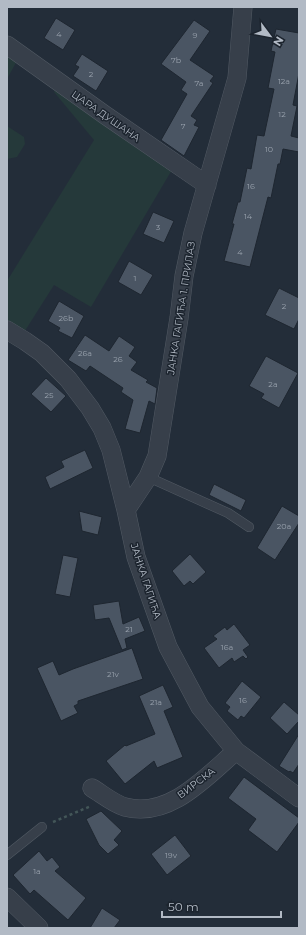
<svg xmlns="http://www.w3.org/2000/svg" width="306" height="935" viewBox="0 0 306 935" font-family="Montserrat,sans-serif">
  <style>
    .green { fill: #25393a }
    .building { fill: #4a5563; stroke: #1e2630 }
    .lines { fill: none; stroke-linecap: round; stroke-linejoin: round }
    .lane-casing { stroke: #525a64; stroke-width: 10 }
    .street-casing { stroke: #525a64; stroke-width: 19 }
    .path { stroke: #435658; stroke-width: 2.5; stroke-dasharray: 3 3; stroke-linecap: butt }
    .lane { stroke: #373f4a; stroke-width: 9 }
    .street { stroke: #373f4a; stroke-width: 18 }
    .labels { text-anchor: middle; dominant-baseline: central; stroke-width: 3; stroke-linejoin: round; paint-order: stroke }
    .number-label { font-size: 8px; fill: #98a1ac }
    .street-label { font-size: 10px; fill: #b2bac5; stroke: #1c242e }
  </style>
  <rect width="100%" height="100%" fill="#232d39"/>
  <path class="green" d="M7,39L23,50L7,79Z
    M63,79L176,163L91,307L54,285L23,334L7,326V281L94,140L54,92Z
    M7,126L24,137L25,144L17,157L7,159Z"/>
  <path class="building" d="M56,18L75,30L63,50L44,38Z
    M194,20L210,31L190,60L214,76L210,81L213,83L191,116L197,120L194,125L199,127L184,156L161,140L187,94L181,90L186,82L161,64Z
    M276,29L299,33V73L293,105L297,106L291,136L299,138V152L283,149L280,164H278L271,198L268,197L250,267L224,261L234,224H232L238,202H240L247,168L251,169L257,135L264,136L274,89L268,88L275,52L271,51Z
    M82,54L108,71L96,91L73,76L79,67L75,65Z
    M153,212L174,221L164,243L143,234Z
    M129,261L153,275L141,295L118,282Z
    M279,288L299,298V319L294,329L265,315Z
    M59,301L84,316L72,338L58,331L60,328L48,321Z
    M85,335L109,351L119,336L135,347L129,356L137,362L131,370L148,380L146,382L157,388L155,404L149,401L140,433L125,429L133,400L121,392L123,388L90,366L86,371L68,360Z
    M266,356L298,373L279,408L261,398L264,394L249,386Z
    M46,378L66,396L51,412L31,394Z
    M85,450L93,468L50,489L45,477L64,467L61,461Z
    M214,484L246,500L241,511L209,495Z
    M282,506L299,516V523L275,560L257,548Z
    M79,511L102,517L98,535L82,531Z
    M190,554L206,572L193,584L190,581L184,586L172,571Z
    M63,555L78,558L70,597L55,594Z
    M119,601L123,624L139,617L145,631L125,639L127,648L122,650L109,618L95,620L93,605Z
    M234,624L250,645L243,650L248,657L246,659L243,656L234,662L232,658L219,668L204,648L217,639L213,636L225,627L227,630Z
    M132,648L143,679L78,701V704L74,706L78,713L61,721L37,668L53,661L59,675L73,669Z
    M242,681L261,697L244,718L241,716L238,720L227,711L230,707L225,703Z
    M163,685L173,707L164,711L183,757L157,768L154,761L125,784L106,761L125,745L126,746L155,734L139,696Z
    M284,702L299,715V721L287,734L270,718Z
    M299,734V764L293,773L290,771L289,772L279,766Z
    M244,777L299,818V822L277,852L248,830L256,819L228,798Z
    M101,811L122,831L114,840L119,845L108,854L99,845L86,819Z
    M175,835L191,856L167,875L151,854Z
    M39,851L47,861L52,857L60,867L55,871L86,898L68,920L34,890L30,894L13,875Z
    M102,908L120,920L114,928H90Z"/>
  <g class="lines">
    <defs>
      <path id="lane" d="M148,477L228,513L249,527
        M7,855L42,827"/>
      <path id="street" d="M7,45L105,115L207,185
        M7,330L25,341L42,353L68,379L90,408L102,428L111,450L126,510L136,557L168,647L200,707L236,751L299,798
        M126,510L148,477L157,456L179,318L184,276L193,233L237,78L243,7
        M92,788C102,794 114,804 125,807C169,819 206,777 236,751
        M7,897L39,928"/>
    </defs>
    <use href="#lane" class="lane-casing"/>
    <use href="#street" class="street-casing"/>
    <path class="path" d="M53,822L91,806"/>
    <use href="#lane" class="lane"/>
    <use href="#street" class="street"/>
  </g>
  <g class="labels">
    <g class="number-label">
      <text x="59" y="34">4</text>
      <text x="195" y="35">9</text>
      <text x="176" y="60">7b</text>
      <text x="91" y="74">2</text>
      <text x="284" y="81">12a</text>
      <text x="199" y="83">7a</text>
      <text x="282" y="114">12</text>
      <text x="183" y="126">7</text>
      <text x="269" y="149">10</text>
      <text x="251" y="186">16</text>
      <text x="248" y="216">14</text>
      <text x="158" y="227">3</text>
      <text x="240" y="252">4</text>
      <text x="135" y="278">1</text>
      <text x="284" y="306">2</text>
      <text x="66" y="318">26b</text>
      <text x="85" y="353">26a</text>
      <text x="118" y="359">26</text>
      <text x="273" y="384">2a</text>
      <text x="49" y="395">25</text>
      <text x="284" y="526">20a</text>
      <text x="129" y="629">21</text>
      <text x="227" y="647">16a</text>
      <text x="113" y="674">21v</text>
      <text x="243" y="700">16</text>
      <text x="156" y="702">21a</text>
      <text x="171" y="855">19v</text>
      <text x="37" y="871">1a</text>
    </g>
    <g class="street-label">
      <text transform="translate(106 116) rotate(35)">ЦАРА ДУШАНА</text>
      <text transform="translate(181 308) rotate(-81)">ЈАНКА ГАГИЋА 1. ПРИЛАЗ</text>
      <text transform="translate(146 581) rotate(72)">ЈАНКА ГАГИЋА</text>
      <text transform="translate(196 783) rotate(-37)">ВИРСКА</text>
    </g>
  </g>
  <rect width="306" height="935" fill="none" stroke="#b2bac5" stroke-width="16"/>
  <g transform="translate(270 36) rotate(122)" stroke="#1c242e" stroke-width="3" paint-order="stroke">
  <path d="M0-3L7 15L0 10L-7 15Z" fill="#b2bac5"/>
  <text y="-6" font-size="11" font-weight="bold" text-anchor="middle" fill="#b2bac5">N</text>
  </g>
  <path d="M162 911v6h119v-6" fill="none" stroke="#b2bac5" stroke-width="2"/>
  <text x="168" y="911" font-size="12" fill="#b2bac5" stroke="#1c242e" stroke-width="3" paint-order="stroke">50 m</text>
</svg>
